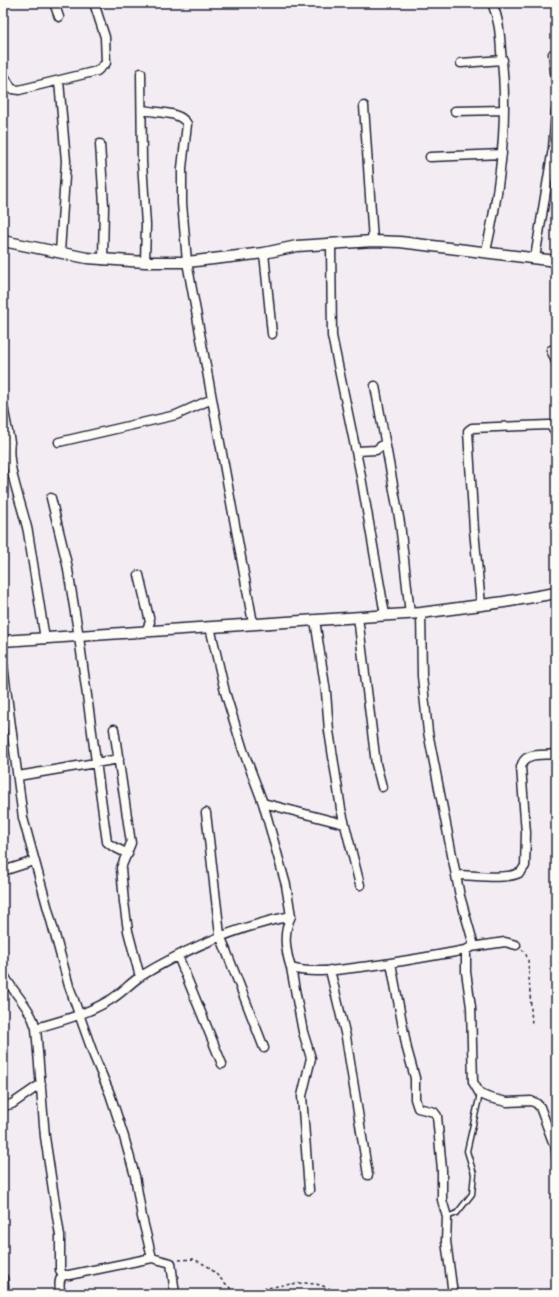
<svg xmlns="http://www.w3.org/2000/svg" width="559" height="1297" viewBox="0 0 559 1297" font-family="Kalam,sans-serif">
  <style>
    .lines { fill: none; stroke-linecap: round; stroke-linejoin: round }
    .service-casing { stroke: #22223b; stroke-width: 7 }
    .minor-casing { stroke: #22223b; stroke-width: 11 }
    .tertiary-casing { stroke: #22223b; stroke-width: 13 }
    .path { stroke: #22223b; stroke-width: 1.5; stroke-dasharray: 3 3; stroke-linecap: butt }
    .service { stroke: #fdfcf7; stroke-width: 4 }
    .minor { stroke: #fdfcf7; stroke-width: 8 }
    .tertiary { stroke: #fdfcf7; stroke-width: 10 }
  </style>
  <rect width="100%" height="100%" fill="#f3edf3"/>
  <filter id="ink" filterUnits="userSpaceOnUse"><feTurbulence type="fractalNoise" baseFrequency=".025" numOctaves="2"/><feDisplacementMap in="SourceGraphic" scale="8" xChannelSelector="R" yChannelSelector="G"/><feConvolveMatrix kernelMatrix="1 2 1 2 8 2 1 2 1" color-interpolation-filters="sRGB"/></filter>
  <g filter="url(#ink)">
    <g class="lines">
      <defs>
        <path id="service" d="M553,1142L556,1165
          M447,1217L457,1213L472,1194L474,1174L467,1151L480,1094"/>
        <path id="minor" d="M54,3L59,17
          M553,54L556,81
          M461,63L503,60
          M141,73L142,162L146,225L145,262
          M3,74L12,89L19,90L97,71L106,63L105,37L94,3
          M59,81L66,161L60,252
          M364,106L373,241
          M143,110C156,113 180,111 187,124L182,168V203L187,262L253,623
          M455,111L504,110
          M100,144L104,205L103,260
          M430,157L502,154
          M331,244L332,336L360,471L385,615
          M486,251C501,185 509,118 501,51C500,34 499,19 492,3
          M264,253L272,334
          M535,258L553,148L556,111
          M551,350L556,362
          M375,386L400,523L410,614
          M3,406L10,442L3,445
          M10,442C6,467 23,507 28,532C34,568 39,603 45,639
          M59,442L176,415L212,399
          M357,451L376,450L384,444
          M51,498L67,564L79,637L107,842L112,846L128,854
          M139,575L150,622L146,631
          M481,605L474,530L468,431L472,428L549,425L554,429L556,434
          M358,617L376,764L382,787
          M315,620L326,692L329,731L341,809L360,885
          M210,627L225,692L243,750L263,803L286,885L291,916
          M3,665L23,818L69,986L94,1056L110,1094L124,1137L135,1176L142,1217L152,1258L171,1263L175,1294
          M114,729L131,843L121,868L124,902L128,931L140,977
          M18,776L119,759
          M263,803L344,824
          M206,813L220,935L264,1048
          M3,871L34,861
          M457,875C473,875 505,880 519,873C522,872 523,868 525,866L526,833L521,767C525,751 542,756 556,754
          M471,947L505,942L516,945
          M466,950V972L471,1007L473,1082L480,1094L490,1098L507,1102L531,1101L536,1103L540,1107L553,1142L556,1140
          M178,956L222,1064
          M391,963L407,1049L415,1078V1099L418,1108L434,1112L437,1116L442,1170V1200L447,1217L446,1241L453,1294
          M291,968L303,1032L311,1058L302,1096L309,1190
          M330,970L346,1037L368,1175
          M3,973C12,992 30,1006 36,1028C61,1021 87,1014 110,1000C121,994 130,983 141,976C189,947 236,927 291,916C283,933 285,949 291,968C313,974 337,970 361,967C396,963 431,956 466,950L471,947L473,942L460,896L428,732L422,676L421,613
          M36,1028L45,1137L60,1236V1270L63,1275H69L152,1258
          M3,1106L12,1104L41,1084
          M3,1278L5,1294
          M61,1294C59,1287 58,1280 63,1275"/>
        <path id="tertiary" d="M3,241L87,258L145,262H187L264,253L297,246L373,241L400,242L556,261
          M3,641L421,613L504,602L556,593"/>
      </defs>
      <use href="#service" class="service-casing"/>
      <use href="#minor" class="minor-casing"/>
      <use href="#tertiary" class="tertiary-casing"/>
      <path class="path" d="M522,950L525,952L528,960L532,1025
        M179,1260L194,1259L209,1267L233,1291C242,1290 250,1290 259,1289C286,1286 313,1275 338,1294"/>
      <use href="#service" class="service"/>
      <use href="#minor" class="minor"/>
      <use href="#tertiary" class="tertiary"/>
    </g>
  </g>
  <rect width="559" height="1297" fill="none" stroke="#fdfcf7" stroke-width="16"/>
  <rect x="8" y="8" width="543" height="1281" fill="none" stroke="#22223b" stroke-width="1.5" filter="url(#ink)"/>
</svg>
